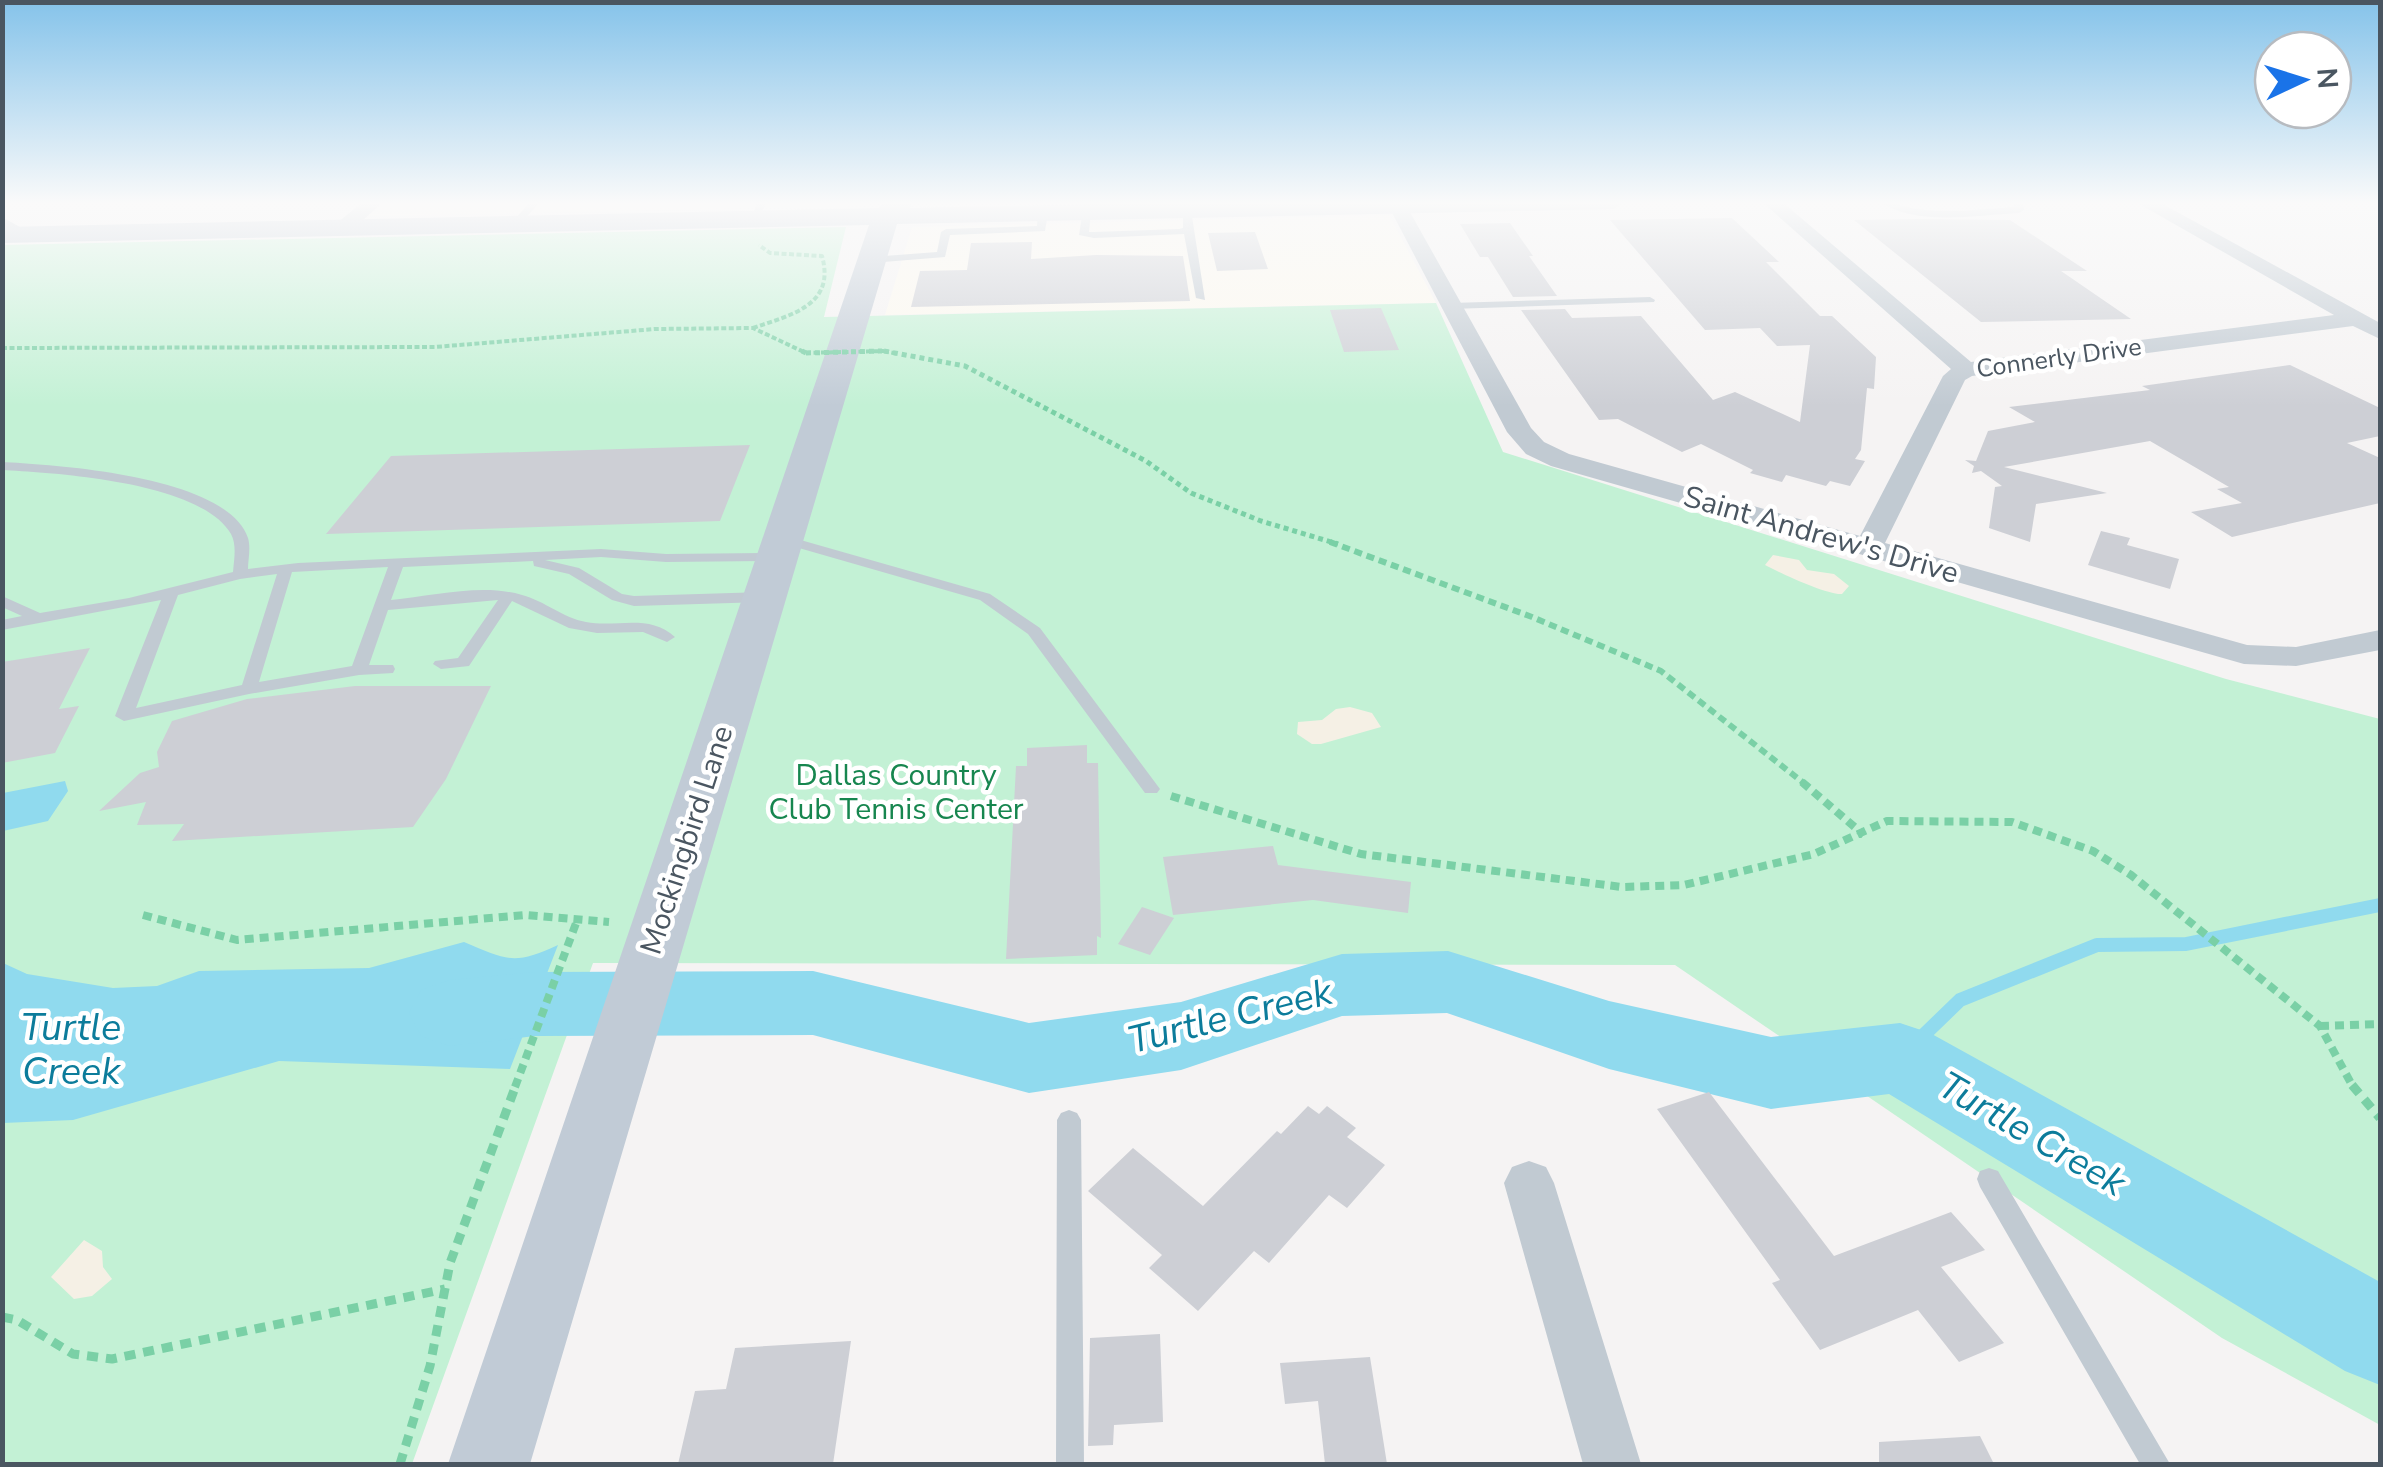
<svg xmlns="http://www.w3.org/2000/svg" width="2383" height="1467" viewBox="0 0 2383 1467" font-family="'Nunito Sans',sans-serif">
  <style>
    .commercial { fill: #fdf9ef }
    .green { fill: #c3f1d5 }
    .sand { fill: #f5f0e5 }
    .water { fill: #90daee }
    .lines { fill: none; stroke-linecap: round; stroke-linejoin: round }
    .stream { stroke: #90daee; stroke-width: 14 }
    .river { fill: #90daee; fill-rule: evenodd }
    .building { fill: #cdcfd5 }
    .path-far4 { stroke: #7ad0a6; stroke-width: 4; stroke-dasharray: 5 2.5; stroke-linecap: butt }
    .path-far3 { stroke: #7ad0a6; stroke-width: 5; stroke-dasharray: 5 4; stroke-linecap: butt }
    .path-far2 { stroke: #7ad0a6; stroke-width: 6; stroke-dasharray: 8 5; stroke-linecap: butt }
    .path-far1 { stroke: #7ad0a6; stroke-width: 8; stroke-dasharray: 9 6; stroke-linecap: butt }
    .path { stroke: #7ad0a6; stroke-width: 9; stroke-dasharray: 11 8; stroke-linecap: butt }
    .lane { fill: #c1cad2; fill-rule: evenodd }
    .street { fill: #c1cad2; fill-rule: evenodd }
    .secondary { fill: #c1cbd6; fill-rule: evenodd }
    .path-bridge-far1 { stroke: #7ad0a6; stroke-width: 4; stroke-dasharray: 5 2.5; stroke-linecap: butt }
    .path-bridge { stroke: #7ad0a6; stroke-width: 5; stroke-dasharray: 5 4; stroke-linecap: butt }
    .labels { text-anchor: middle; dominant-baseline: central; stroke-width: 9; stroke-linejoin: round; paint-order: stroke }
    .far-street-label { font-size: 25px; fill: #4a5661; stroke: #fff }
    .street-label { font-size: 30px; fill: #4a5661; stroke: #fff }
    .park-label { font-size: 30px; fill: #17864f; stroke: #fff }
    .near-water-label { font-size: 38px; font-style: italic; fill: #0c7c9b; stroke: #fff }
  </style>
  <rect width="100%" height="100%" fill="#f5f3f3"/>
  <path class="commercial" d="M387,201H870L868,206L368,216Z
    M1389,215L1436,303L885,315L912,227Z"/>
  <path class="green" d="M846,227L824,317L1436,303L1503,452L2226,679L2380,719V1425L2222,1338L1675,965L593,963L412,1464H3L2,245Z"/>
  <path class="sand" d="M1773,555L1799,560L1807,570L1834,574L1849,586L1842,594C1827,595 1780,573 1765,565Z
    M1350,707L1372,713L1381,727L1321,744H1312L1297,734L1298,722L1322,720L1336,709Z
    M84,1240L102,1251L103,1267L112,1279L92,1296L74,1299L51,1277Z"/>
  <path class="water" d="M65,781L68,791L48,821L3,831V793Z
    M464,942C509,961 514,965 558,945L510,1069L279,1061L73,1120L3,1123V963L27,974L113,988L157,986L199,971L369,968Z"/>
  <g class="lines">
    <path class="stream" d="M1900,1058L1960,1000L2097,945L2186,944L2380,905"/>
    <path class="river" d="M1448,951L1609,1001L1771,1037L1900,1023L1930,1033L2380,1282V1385L2345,1371L1889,1094L1771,1109L1609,1069L1447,1013L1342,1016L1181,1070L1029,1093L813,1035L535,1036L450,1046L421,1036L409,1013L421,990L450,980L535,972L813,971L1029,1023L1181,1002L1342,954Z"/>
  </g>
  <path class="building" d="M1732,218L1779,262H1766L1820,316H1832L1876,357L1874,389L1867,388L1861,450L1855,459L1865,461L1850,486L1830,481L1826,486L1786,475L1782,482L1750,473L1753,470L1701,444L1682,452L1618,419L1599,420L1521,310L1565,309L1572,318L1641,316L1713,400L1735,392L1800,422L1810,345L1777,346L1760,328L1705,330L1610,220Z
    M1917,219L2010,220L2087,271H2061L2131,319L1981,322L1854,220Z
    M1510,223L1533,256H1529L1557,296L1513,297L1488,257H1480L1460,224Z
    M1255,232L1268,269L1217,271L1208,233Z
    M1032,242L1031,259L1096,255L1183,256L1190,301L911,307L920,271L967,270L971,243Z
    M1381,308L1399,350L1344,352L1330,310Z
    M2290,365L2380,408V436L2347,443L2380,458V503L2232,537L2191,512L2242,503L2217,489L2229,487L2150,441L2004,467L2107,493L2036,504L2030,542L1989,528L1995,487L2002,486L1981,471L1972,473L1974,466L1965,460L1976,461L1988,431L2035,422L2009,407L2150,390L2142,386Z
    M750,445L720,521L326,534L391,456Z
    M2101,531L2130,538L2127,545L2179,559L2170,589L2088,565Z
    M90,648L59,709L79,706L55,753L2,763V662Z
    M355,686H491L446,779L413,827L172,841L184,824L137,825L146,802L99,811L140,773L159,767L157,752L172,721L247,699Z
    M1087,745V763H1098L1101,938L1097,936V955L1006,959L1016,766H1027V748Z
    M1273,846L1278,865L1411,882L1408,913L1313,900L1173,915L1163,857Z
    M1142,907L1174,918L1150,955L1118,944Z
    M1709,1092L1834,1256L1951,1212L1985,1250L1941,1267L2004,1343L1959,1362L1918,1310L1820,1350L1772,1283L1780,1280L1657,1109Z
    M1308,1106L1319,1114L1327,1106L1356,1128L1347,1137L1385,1165L1347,1208L1329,1195L1269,1263L1254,1251L1198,1311L1149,1268L1162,1255L1088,1191L1133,1148L1203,1206L1277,1131L1281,1134Z
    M1160,1334L1163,1422L1114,1425L1113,1445L1088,1446L1090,1338Z
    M851,1341L833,1464H678L695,1391L726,1389L735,1348Z
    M1370,1357L1387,1464H1325L1318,1401L1285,1404L1280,1363Z
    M1980,1436L1994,1464H1879V1442Z"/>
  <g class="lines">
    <path class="path-far4" d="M753,328C790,315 836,306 822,256L770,253L759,245
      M2,348L435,347L655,329L753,328L806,353
      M884,351L898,354"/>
    <path class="path-far3" d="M802,351L806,353
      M884,351L965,366L1146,461L1191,493L1261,521L1338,544"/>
    <path class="path-far2" d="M1330,542L1532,617L1661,671L1805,784"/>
    <path class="path-far1" d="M1802,782L1864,835
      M1171,796L1361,854L1622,887L1684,885L1814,854L1887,821L2012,822L2093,851L2131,875L2320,1026L2353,1087
      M143,915L237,940L525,915L609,922
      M2320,1026L2380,1024
      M515,1087L578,918"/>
    <path class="path" d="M2352,1085L2380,1118
      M2,1317L17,1320L73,1354L112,1359L445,1289
      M400,1464L430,1366L450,1263L516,1085"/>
    <path class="lane" d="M531,201H541L519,225H513V221Z
      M758,201H768L756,221H750Z
      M1878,201C1894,201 1909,209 1925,210C1955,213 1984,209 2014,207L2012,201H2022L2024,210L2019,213C1974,215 1918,227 1878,201Z
      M1183,208L1191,210L1205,300L1196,298L1184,234L1094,238L1079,235L1083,210L1091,212L1089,232H1094L1179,229L1183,228Z
      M1043,210L1048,213L1045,231L950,235L945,257L871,263L866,260L871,257L937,252L941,232L946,229L1037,226L1038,213Z
      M1650,297L1655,300L1654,302L1451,309L1446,306L1451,303Z
      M2,462C59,465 227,476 248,538C251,548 248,560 248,569L298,563L601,549L666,554L776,553L783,557L776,561L666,562L601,557L545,560L579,568L622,594L634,596L764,592L772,597L764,602L634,606L612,600L569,574L534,566L533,561L403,567L391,600C433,596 482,583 522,595C545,601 563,618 586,622C617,628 649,613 675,637L667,642L643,632L597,633L569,628L512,601L469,666L441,669L433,664L435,661L458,658L498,600L388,610L369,665H393L395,669L393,673L359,675L249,694L124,721L115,716L161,600L2,630V620L22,616L2,607V596L40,613L129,598L233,572C234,560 237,545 231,534C201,482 58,473 2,470ZM388,567L352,666L259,682L292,572ZM277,574L242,685L136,708L178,595L240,579Z
      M783,535L990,594L1040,628L1157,785L1160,789L1157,793H1145L1028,634L980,600L778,542L776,539Z
      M1069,1110L1077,1113L1081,1120L1084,1464H1056L1057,1120L1061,1113Z
      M1989,1168L1998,1171L2170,1464H2140L1980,1187L1977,1179L1980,1171Z"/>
    <path class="street" d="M364,201H384L351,231H337V223Z
      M1390,201H1404L1406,205L1531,428L1544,442L1569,454L1860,536L1943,376L1951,369L1761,201H1781L1971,362L2334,315L2134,201H2157L2380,323V339L2353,326L1972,376L1965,380L1885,543L2247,645L2296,647L2380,630V650L2296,666L2244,664L1551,466L1526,454L1507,432L1388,205Z
      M2,217L27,231V239H13L2,232Z
      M1529,1161L1546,1167L1554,1183L1641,1464H1583L1504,1183L1512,1167Z"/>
    <path class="secondary" d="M886,201H914L909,208L1238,201H1627L1614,209L897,224L530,1464H448L869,225L2,243V227L878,208Z"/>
    <path class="path-bridge-far1" d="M806,353L884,351"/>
    <path class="path-bridge" d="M806,353L882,351"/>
  </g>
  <linearGradient id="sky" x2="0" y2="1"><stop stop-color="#85c3ea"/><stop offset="0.5" stop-color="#fafafa"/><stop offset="1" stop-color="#fafafa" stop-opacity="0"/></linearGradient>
  <rect width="2383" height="406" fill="url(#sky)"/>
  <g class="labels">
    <g class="far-street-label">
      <text transform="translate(2059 358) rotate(-8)">Connerly Drive</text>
    </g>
    <g class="street-label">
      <text transform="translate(1821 535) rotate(16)">Saint Andrew's Drive</text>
      <text transform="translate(687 840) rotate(-72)">Mockingbird Lane</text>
    </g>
    <g class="park-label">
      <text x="896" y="775">Dallas Country<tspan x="896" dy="34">Club Tennis Center</tspan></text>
    </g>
    <g class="near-water-label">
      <text transform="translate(1230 1016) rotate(-14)">Turtle Creek</text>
      <text x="71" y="1027">Turtle<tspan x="71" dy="44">Creek</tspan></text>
      <text transform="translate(2032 1134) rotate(30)">Turtle Creek</text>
    </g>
  </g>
  <rect width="2383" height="1467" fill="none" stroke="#4a5661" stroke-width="10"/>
  <g transform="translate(2303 80) rotate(86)"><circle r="48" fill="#ffffff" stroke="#b7bbc0" stroke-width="2.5"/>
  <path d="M0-8L18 38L0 25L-18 38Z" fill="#1a73e8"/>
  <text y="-15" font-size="28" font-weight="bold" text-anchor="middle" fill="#4a5661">N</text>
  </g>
</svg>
